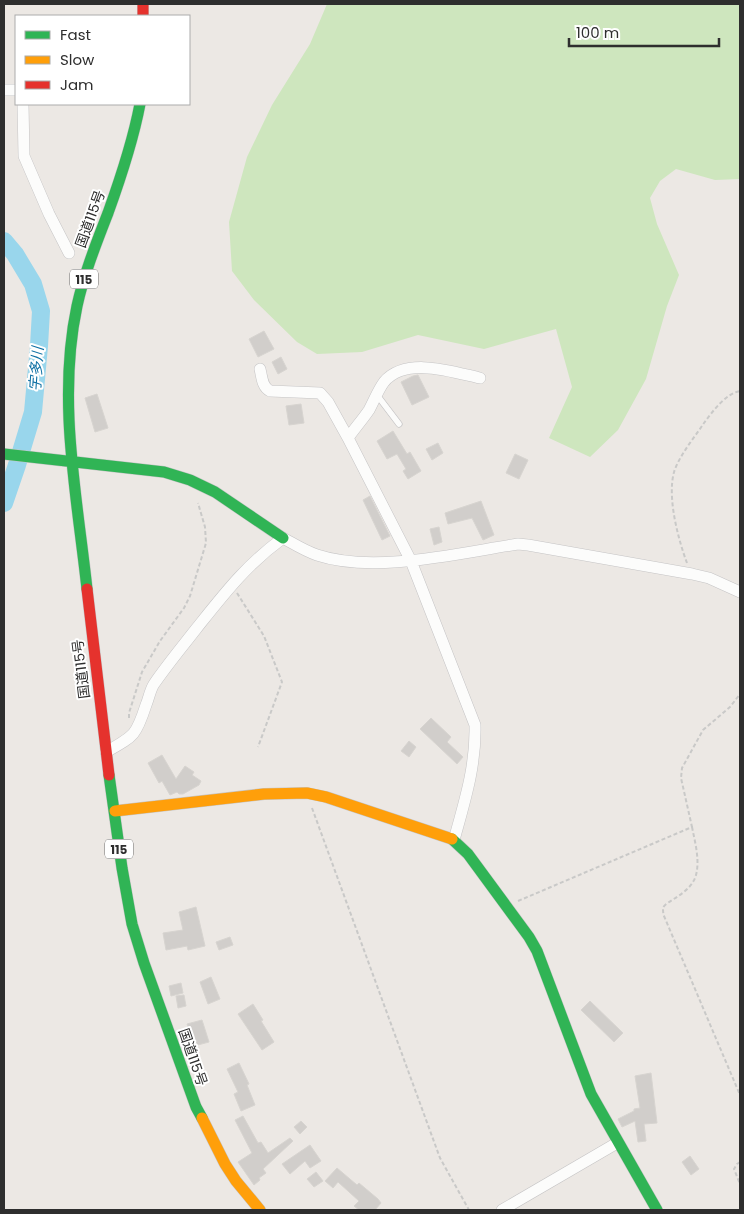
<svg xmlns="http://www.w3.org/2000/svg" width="744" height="1214" viewBox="0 0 744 1214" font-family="Poppins,'Noto Sans JP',sans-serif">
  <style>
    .green { fill: #cee6be }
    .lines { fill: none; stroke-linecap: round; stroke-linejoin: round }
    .river { stroke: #99d6ec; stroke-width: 18 }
    .building { fill: #d1cecb; stroke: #d7d4d0 }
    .lane-casing { stroke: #c5c4c5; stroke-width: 7 }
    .street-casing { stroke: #c5c4c5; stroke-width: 12 }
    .fast-casing { stroke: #c5c4c5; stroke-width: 12 }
    .slow-casing { stroke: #c5c4c5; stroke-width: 12 }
    .jam-casing { stroke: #c5c4c5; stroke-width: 12 }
    .path { stroke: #c9c9c8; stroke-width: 2; stroke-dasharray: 4 2.5; stroke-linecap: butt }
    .lane { stroke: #fcfcfb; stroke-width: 5.5 }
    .street { stroke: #fcfcfb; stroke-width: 11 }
    .fast { stroke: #30b455; stroke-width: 11 }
    .slow { stroke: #ff9f0a; stroke-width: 11 }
    .jam { stroke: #e5322d; stroke-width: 11 }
    .labels { text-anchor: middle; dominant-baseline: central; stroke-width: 4; stroke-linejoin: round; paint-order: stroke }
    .shield { fill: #fff; stroke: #6d6d6d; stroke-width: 1 }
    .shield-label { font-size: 12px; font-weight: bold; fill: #2e2e2e }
    .street-label { font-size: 14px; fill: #2e2e2e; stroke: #fff }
    .water-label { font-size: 15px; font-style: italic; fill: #0d6fa3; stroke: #fff }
  </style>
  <rect width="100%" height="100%" fill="#ece8e4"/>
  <path class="green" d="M327,4H740V179L715,180L676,169L660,181L650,198L657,224L679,275L667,306L646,379L618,430L590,457L549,438L572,387L556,329L484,349L418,335L362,352L317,354L297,342L254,300L232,271L229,222L247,157L272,105L310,44Z"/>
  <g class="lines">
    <path class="river" d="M4,241L15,254L33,284L41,311L39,346L33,412L17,465L4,503"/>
  </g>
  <path class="building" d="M264,331L274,349L258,357L249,339Z
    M281,357L287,369L278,374L272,362Z
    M418,375L429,397L412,405L401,382L413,376Z
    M97,394L108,428L95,432L85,398Z
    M301,404L304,423L289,425L286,406Z
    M393,431L407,454L410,452L421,471L408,479L403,471L406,469L397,454L387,459L377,441Z
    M438,443L443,453L432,460L426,449Z
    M515,454L528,460L519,479L506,473Z
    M370,496L390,536L382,540L363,500Z
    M481,501L494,535L483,540L472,518L448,524L445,513Z
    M439,527L442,542L434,545L430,529Z
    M431,718L451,737L447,742L463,757L457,764L420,729Z
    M409,741L416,747L409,757L401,751Z
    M162,755L176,779L185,766L194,772L192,775L201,781L199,785L183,794H179L177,792L170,795L162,781L159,783L148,763Z
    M196,907L205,946L188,950L187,946L166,950L163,933L183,930L179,912Z
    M230,937L233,945L219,950L216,942Z
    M211,977L220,999L208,1004L200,982Z
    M181,983L183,993L171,996L169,986Z
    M184,995L186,1006L178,1008L176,996Z
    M590,1001L623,1033L614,1042L581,1010Z
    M253,1004L263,1020L261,1021L274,1042L262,1050L238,1014Z
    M202,1020L209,1042L194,1046L187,1024Z
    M239,1063L249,1084L247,1085L255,1105L241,1111L234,1094L238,1092L227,1069Z
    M651,1073L657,1123L644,1124L646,1141L638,1142L635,1121L622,1127L618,1119L634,1111V1109L640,1108L635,1076Z
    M243,1116L258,1143L261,1142L268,1153L290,1138L293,1141L263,1169L266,1173L259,1178L260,1180L254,1185L238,1162L252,1153L235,1120Z
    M301,1121L307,1127L300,1134L294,1127Z
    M310,1145L321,1161L310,1168L305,1161L290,1174L282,1164Z
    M690,1156L699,1169L691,1175L682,1162Z
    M337,1168L357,1185L359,1183L378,1199L381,1203L375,1210H359L354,1206L359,1201L338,1182L333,1188L325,1181Z
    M316,1172L323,1181L314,1187L307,1179Z"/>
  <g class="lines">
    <defs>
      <path id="lane" d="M377,395L399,424"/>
      <path id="street" d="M4,90H16
        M23,104L24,156L49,214L69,253
        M260,369C262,377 262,387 270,391L320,393L328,402L348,438
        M106,752C134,736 136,736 146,705C149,698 150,690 154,684C167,665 182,647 196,629C224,594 246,565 283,538C294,544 305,551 317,555C374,574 459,553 518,544L528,545L692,574L709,578L740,592
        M454,840C465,800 476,766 475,725L411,561L348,438C355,428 363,419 369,410C374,401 378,390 384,382C406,356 453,372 480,378
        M502,1210L617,1143"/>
      <path id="fast" d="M4,454L164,472L190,480L215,492L283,538
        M87,589C77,496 57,400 77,306C84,274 96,244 108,213C121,177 133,141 140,104
        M109,775L122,868L132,924L144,963L196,1107L202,1118
        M452,839L468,854L529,937L537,951L591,1094L657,1210"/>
      <path id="slow" d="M115,811L264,794L307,793L326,797L452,839
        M202,1118L225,1164L236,1181L260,1210"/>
      <path id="jam" d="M143,4V16
        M87,589L109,775"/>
    </defs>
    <use href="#lane" class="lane-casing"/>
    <use href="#street" class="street-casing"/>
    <use href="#fast" class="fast-casing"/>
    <use href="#slow" class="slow-casing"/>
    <use href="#jam" class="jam-casing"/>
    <path class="path" d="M687,563C678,539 666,494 675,469C682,452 694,438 704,423C713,411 725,394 740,391
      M237,593L264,636L282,682L258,747
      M129,718V713L142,672L160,641L184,608L190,596L206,543L205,527L198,503
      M312,808L440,1158L469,1210
      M692,827C695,842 700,860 696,875C691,894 665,901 663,908C663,911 663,913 664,916L740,1095
      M518,901L692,827L681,778L682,768L703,730L730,707L740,694
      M740,1162L737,1164L734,1169L740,1184"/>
    <use href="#lane" class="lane"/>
    <use href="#street" class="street"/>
    <use href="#fast" class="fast"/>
    <use href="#slow" class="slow"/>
    <use href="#jam" class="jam"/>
  </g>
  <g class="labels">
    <g class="shield">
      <rect x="70" y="269.5" width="28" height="19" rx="4"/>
      <rect x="105" y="839.5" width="28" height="19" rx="4"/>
    </g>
    <g class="shield-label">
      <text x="84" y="279">115</text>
      <text x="119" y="849">115</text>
    </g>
    <g class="street-label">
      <text transform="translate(90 219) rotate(-70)">国道115号</text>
      <text transform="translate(81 669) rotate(-97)">国道115号</text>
      <text transform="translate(193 1057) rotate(71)">国道115号</text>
    </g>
    <g class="water-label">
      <text transform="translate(36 369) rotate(-86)">宇多川</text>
    </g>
  </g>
  <rect width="744" height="1214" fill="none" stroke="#2e2e2e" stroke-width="10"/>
  <rect x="15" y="15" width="175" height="90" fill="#ffffff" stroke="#ababab"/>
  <rect x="25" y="31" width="25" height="8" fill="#30b455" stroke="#ababab"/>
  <text x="60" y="40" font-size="15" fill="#2e2e2e">Fast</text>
  <rect x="25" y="56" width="25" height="8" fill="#ff9f0a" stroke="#ababab"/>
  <text x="60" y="65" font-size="15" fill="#2e2e2e">Slow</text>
  <rect x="25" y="81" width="25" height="8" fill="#e5322d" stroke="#ababab"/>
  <text x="60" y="90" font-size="15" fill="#2e2e2e">Jam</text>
  <path d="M569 38v8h150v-8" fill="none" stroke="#2e2e2e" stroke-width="2.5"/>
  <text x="576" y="38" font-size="15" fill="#2e2e2e" stroke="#ffffff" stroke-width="4" paint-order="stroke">100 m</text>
</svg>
